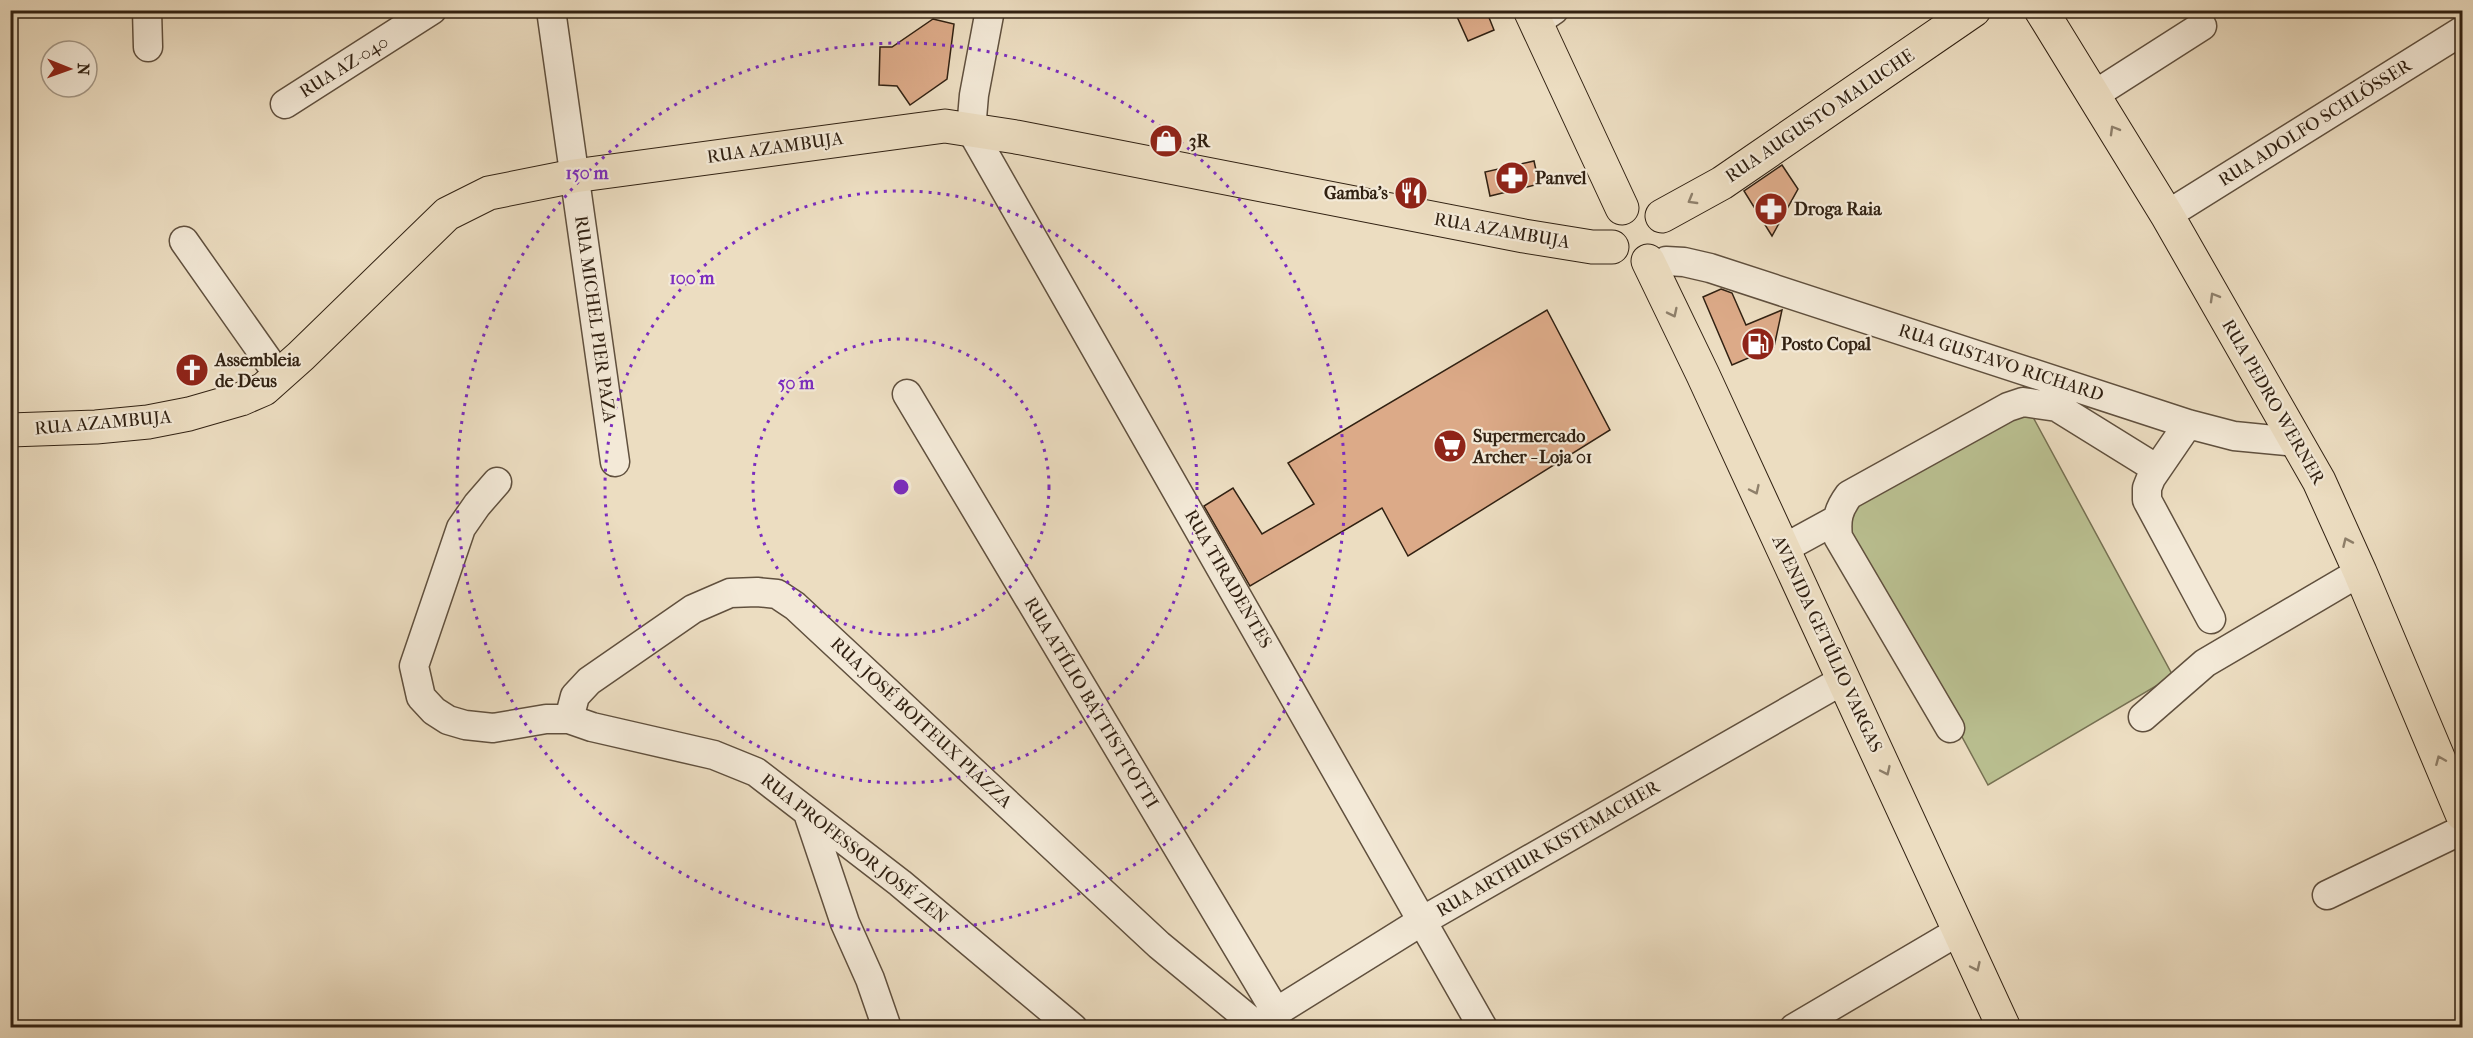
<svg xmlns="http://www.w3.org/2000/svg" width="2473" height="1038" viewBox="0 0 2473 1038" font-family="'IM FELL French Canon',serif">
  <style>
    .green { fill: #bac091; stroke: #767052; stroke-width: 1.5 }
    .building { fill: #dcaa88; stroke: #312112; stroke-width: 1.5 }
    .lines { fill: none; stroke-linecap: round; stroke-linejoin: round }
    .minor-casing { stroke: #60503e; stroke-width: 31 }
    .major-casing { stroke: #312112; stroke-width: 35 }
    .minor { stroke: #f3e9d7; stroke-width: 28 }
    .major { stroke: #ecddc1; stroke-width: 33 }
    .oneway { stroke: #8e7f6a }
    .ring { fill: none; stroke: #7b2cbf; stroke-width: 3; stroke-dasharray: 3 6 }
    .labels { text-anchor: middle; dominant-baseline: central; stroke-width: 4.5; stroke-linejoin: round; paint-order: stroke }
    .street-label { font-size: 18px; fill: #312112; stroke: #f3e9d7 }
    .poi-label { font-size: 18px; font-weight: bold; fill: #312112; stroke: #f3e9d7; text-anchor: start }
    .centre { fill: #7b2cbf; stroke: #f3e9d7; stroke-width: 3 }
    .ring-label { font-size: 18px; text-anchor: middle; font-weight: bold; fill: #7b2cbf; stroke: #f3e9d7; stroke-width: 4.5; stroke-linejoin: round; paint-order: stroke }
  </style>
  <rect width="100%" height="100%" fill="#ecddc1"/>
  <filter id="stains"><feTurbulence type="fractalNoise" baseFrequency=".00333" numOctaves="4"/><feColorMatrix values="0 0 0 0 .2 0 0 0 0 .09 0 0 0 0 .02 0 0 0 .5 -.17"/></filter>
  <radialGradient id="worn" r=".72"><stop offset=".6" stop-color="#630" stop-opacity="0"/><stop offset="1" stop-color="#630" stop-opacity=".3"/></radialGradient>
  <path class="green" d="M2027,406L2173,676L1988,785L1840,511Z"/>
  <path class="building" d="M1454,10H1486L1494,30L1468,41Z
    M933,19L954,24L947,79L910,105L897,86L879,85L880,47H892Z
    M1534,161L1539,184L1490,196L1485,172Z
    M1782,165L1798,189L1772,236L1744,191Z
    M1721,289L1732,293L1746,325L1782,310L1774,347L1732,365L1703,297Z
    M1547,310L1610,430L1408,556L1382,508L1250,586L1204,506L1233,488L1262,534L1314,504L1288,463Z"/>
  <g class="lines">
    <defs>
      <path id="minor" d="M147,10L148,47
        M551,10L615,462
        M990,10L974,95L971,130L1483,1028
        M1535,23L1554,10
        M2094,95L2202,26
        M285,104L432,10
        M2167,215L2462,31
        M184,241L279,376
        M1655,277L1658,268L1666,261L1684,262L1710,268L2188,424L2234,436L2296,442
        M907,394L1276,1012
        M2188,424L2151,478L2147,488V500L2211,619
        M497,482L477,505L461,528L414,666L421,697L434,711L448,720L465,725L493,728L546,719H569L592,727L714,755L756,772L900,883L1073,1028
        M1783,549L1836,520
        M2143,717L2205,663L2360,572
        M569,719L575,696L589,681L693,609L730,593L757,592L777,594L795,606L1159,945L1256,1025
        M1950,728L1838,537C1836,519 1838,510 1849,495L2008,407L2023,402L2057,407L2157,469
        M808,813L845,923L870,979L887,1028
        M2327,895L2462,830
        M1260,1022L1422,921L1843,680
        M1794,1028L1959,931"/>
      <path id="major" d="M1530,10L1622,208
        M2041,10L2167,215L2319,481L2360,572L2462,814
        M1662,216L1722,183L1974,10
        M1648,261L1703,375L2004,1028
        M10,430L96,427L148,422L189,414L241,399L264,389L301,356L447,214L489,193L574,176L945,126L1016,137L1524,236L1592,247H1612"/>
    </defs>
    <use href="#minor" class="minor-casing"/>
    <use href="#major" class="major-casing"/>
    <use href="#minor" class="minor"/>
    <use href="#major" class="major"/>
  </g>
  <defs><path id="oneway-chevron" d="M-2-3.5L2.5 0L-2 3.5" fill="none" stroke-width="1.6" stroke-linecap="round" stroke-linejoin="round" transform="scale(1.5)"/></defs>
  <g class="oneway">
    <use href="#oneway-chevron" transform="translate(2114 130) rotate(-120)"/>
    <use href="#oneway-chevron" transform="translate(1692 200) rotate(150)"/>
    <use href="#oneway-chevron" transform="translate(2214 297) rotate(-120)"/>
    <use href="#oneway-chevron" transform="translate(1673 313) rotate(64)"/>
    <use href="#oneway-chevron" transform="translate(1755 490) rotate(65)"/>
    <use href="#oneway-chevron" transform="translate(2347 542) rotate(-114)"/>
    <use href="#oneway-chevron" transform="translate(2440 760) rotate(-113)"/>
    <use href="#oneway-chevron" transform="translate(1886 771) rotate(65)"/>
    <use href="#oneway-chevron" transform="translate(1976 967) rotate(65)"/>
  </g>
  <g class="ring">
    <circle cx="901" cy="487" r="148"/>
    <circle cx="901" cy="487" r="296"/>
    <circle cx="901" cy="487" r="444"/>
  </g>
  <defs>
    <symbol id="shop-disc" viewBox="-11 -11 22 22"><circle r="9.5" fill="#8f2418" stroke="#f3e9d7"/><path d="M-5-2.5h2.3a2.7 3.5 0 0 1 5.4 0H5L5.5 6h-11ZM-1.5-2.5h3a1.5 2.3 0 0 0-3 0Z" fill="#fff"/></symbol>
    <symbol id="pharmacy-disc" viewBox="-11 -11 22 22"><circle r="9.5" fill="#8f2418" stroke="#f3e9d7"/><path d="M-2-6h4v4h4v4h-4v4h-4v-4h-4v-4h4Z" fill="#fff"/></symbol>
    <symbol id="restaurant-disc" viewBox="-11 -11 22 22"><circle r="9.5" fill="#8f2418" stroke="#f3e9d7"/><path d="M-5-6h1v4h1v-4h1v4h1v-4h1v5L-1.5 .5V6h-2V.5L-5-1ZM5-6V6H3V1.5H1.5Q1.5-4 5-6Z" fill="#fff"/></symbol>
    <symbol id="fuel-disc" viewBox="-11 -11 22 22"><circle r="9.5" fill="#8f2418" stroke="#f3e9d7"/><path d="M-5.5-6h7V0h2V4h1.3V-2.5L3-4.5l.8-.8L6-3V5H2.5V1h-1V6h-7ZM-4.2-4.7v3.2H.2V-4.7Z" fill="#fff"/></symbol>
    <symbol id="church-disc" viewBox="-11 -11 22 22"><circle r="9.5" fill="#8f2418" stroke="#f3e9d7"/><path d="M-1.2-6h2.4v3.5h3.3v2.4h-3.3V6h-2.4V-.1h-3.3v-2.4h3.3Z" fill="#fff"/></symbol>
    <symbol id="supermarket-disc" viewBox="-11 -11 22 22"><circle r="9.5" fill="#8f2418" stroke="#f3e9d7"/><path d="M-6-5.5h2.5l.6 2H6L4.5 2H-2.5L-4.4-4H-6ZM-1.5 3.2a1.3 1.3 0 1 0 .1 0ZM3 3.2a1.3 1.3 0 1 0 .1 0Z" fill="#fff"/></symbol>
  </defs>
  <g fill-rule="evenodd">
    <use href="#shop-disc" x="1147" y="122" width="38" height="38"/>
    <use href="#pharmacy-disc" x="1493" y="159" width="38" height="38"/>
    <use href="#restaurant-disc" x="1392" y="174" width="38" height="38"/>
    <use href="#pharmacy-disc" x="1752" y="190" width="38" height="38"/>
    <use href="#fuel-disc" x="1739" y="325" width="38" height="38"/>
    <use href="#church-disc" x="173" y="351" width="38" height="38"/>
    <use href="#supermarket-disc" x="1431" y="427" width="38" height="38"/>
  </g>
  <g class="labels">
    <g class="street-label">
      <text transform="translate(344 67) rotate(-32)">RUA AZ-040</text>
      <text transform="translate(1820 116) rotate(-34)">RUA AUGUSTO MALUCHE</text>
      <text transform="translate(2315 123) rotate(-32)">RUA ADOLFO SCHLÖSSER</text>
      <text transform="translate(775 148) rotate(-8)">RUA AZAMBUJA</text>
      <text transform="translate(1502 231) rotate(10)">RUA AZAMBUJA</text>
      <text transform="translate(595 319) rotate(82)">RUA MICHEL PIER PAZA</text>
      <text transform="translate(2001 363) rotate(18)">RUA GUSTAVO RICHARD</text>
      <text transform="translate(2273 402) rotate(60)">RUA PEDRO WERNER</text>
      <text transform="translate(103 423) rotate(-5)">RUA AZAMBUJA</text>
      <text transform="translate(1228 579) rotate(60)">RUA TIRADENTES</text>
      <text transform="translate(1827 644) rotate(65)">AVENIDA GETÚLIO VARGAS</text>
      <text transform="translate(1091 703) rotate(59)">RUA ATÍLIO BATTISTTOTTI</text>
      <text transform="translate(921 723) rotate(43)">RUA JOSÉ BOITEUX PIAZZA</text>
      <text transform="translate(854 849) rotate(38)">RUA PROFESSOR JOSÉ ZEN</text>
      <text transform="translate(1548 849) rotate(-30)">RUA ARTHUR KISTEMACHER</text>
    </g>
    <g class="poi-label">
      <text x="1189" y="141">3R</text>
      <text x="1535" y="178">Panvel</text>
      <text x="1388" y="193" text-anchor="end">Gamba's</text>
      <text x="1794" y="209">Droga Raia</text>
      <text x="1781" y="344">Posto Copal</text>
      <text x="215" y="360">Assembleia<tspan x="215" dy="21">de Deus</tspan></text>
      <text x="1473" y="436">Supermercado<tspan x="1473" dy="21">Archer - Loja 01</tspan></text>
    </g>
  </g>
  <circle cx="901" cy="487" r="9" class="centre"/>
  <g class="ring-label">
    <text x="587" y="179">150 m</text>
    <text x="692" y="284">100 m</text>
    <text x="796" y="389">50 m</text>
  </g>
  <rect width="2473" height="1038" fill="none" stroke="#ecddc1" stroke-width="36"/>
  <rect x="12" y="12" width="2449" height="1014" fill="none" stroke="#312112" stroke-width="3"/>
  <rect x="18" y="18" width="2437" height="1002" fill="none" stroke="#312112" stroke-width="1.5"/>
  <g transform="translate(69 69) rotate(91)"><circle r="28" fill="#f3e9d7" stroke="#a59988" stroke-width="1.5"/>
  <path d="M0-4.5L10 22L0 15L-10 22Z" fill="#8f2418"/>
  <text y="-9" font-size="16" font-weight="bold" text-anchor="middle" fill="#312112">N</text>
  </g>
  <rect width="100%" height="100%" filter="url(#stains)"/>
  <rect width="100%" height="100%" fill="url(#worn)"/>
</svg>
